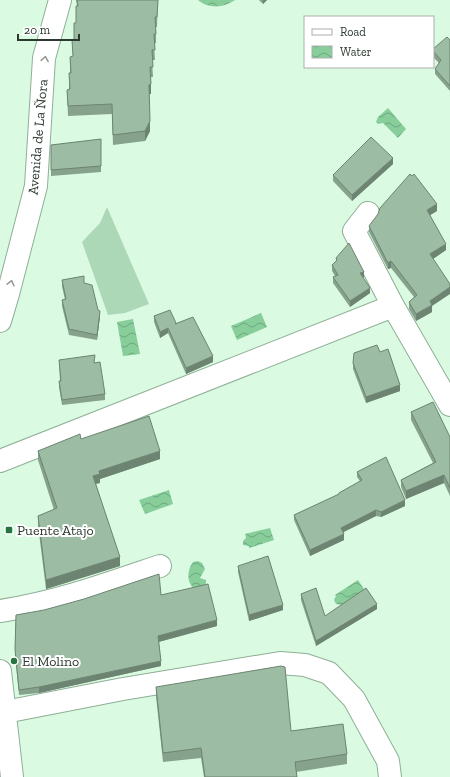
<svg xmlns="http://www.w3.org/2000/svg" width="450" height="777" viewBox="0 0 450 777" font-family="'Zilla Slab',serif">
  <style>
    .pitch { fill: #add8b8 }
    .water { fill: url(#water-waves) }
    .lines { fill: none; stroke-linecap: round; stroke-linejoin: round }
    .minor-casing { stroke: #8faf97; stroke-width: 24 }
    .major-casing { stroke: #8faf97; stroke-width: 24 }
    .minor { stroke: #fff; stroke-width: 22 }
    .major { stroke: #fff; stroke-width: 22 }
    .wall { fill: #86a28c }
    .shaded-wall { fill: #6d8472 }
    .building { fill: #9cbca3; stroke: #6d8472 }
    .oneway { stroke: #969c97 }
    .poi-dot { fill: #277443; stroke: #fff; stroke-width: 1.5 }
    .labels { text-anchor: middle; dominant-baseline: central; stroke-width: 4; stroke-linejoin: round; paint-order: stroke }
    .street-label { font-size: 14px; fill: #2c392f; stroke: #fff }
    .poi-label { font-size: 14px; fill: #2c392f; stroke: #fff; text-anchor: start }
  </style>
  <defs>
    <pattern id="water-waves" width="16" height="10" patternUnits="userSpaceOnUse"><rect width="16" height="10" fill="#87ce9b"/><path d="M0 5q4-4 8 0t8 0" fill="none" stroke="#6fa87f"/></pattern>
  </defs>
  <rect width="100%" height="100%" fill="#dafbe1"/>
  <path class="pitch" d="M107,207L149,304L125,313L108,315L82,242L100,223Z"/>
  <path class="water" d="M198,0H235C224,8 208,9 198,0Z
    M388,108L406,129L398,138L383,123L378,124L376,122L378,117Z
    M261,313L267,327L237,340L231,326Z
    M133,319L140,354L123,356L117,322Z
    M169,490L173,504L145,514L139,500Z
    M270,528L274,540L249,548V546L243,545V541L246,538L245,534Z
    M198,561L202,563L205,569L200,578L206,580V583L205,585L195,589C186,583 187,570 193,562Z
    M358,580L366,592L342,605L336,604L334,600L336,596L335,595Z"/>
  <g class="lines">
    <defs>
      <path id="minor" d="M368,213L354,231L393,306L450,405
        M0,321L8,294L36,186L44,58L60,0
        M0,461L393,306
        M0,611C55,603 107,584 160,566
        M5,712L123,689L280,663L305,665L329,673L354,699L388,761L390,777"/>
      <path id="major" d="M0,671L12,777"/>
    </defs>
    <use href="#minor" class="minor-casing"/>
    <use href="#major" class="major-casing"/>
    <use href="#minor" class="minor"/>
    <use href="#major" class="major"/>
  </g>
  <path class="wall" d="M76,0H158L157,27H156V43L154,44L155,60H152L153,77H151V94H149L150,131L145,141L113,145L112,114L68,116L67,90H69V73H70V57H73L72,40L74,39V23H76V6H77Z
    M259,0H267L263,4Z
    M450,40V91L435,74V69L439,63L433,57V49Z
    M101,139V172L51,176V145Z
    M393,164L352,201L333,181V175Z
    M437,211L430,215L446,250L433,259L432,312L416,321L409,309V302L414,297L391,268L388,269L369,232V226Z
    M336,258L364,277L363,278L370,293L350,307L333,283V277L335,276L332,271V265L336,261Z
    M62,280L84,284L98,310L100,316L97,340L69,335L62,306V300H65L62,286Z
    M154,316L213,362L186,374L168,333L160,338L154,322Z
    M380,352L400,391L366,403L353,369V363Z
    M59,360L95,363L105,394V400L62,405L59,387V381H60Z
    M411,412L450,437V496L444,483L406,499L401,487V480L433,463L411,420Z
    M81,439L160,459L100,479V483L96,484L120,566L46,589L38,525V516L54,510L38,460V451Z
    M357,472L405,506L381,517L376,516L344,532V540L310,556L294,520V515L339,495V493L360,481L357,477Z
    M238,566L283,610L249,621L238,572Z
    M301,594L325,616L377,609L316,646L301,600Z
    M161,595L217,626L159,642L161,666L39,693L19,695L15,655L16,615Z
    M156,687L291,731L347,754V764L296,772L297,777H204L201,758L163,762L156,696Z"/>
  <path class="shaded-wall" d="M263,0H267L263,4Z
    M151,84V94H149V85Z
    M150,121V131L145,141V131Z
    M393,158V164L352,201V195Z
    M437,204V211L427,217V210Z
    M446,244V250L430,261V254Z
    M391,261V268L388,269V263Z
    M364,272V277L360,279V273Z
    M450,287V294L432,306V312L416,321V314L430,301Z
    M370,288V293L350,307V301Z
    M100,311V316L97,340V335Z
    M168,328V333L160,338V332Z
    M213,356V362L186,374V368Z
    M400,385V391L366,403V397Z
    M160,451V459L100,479V483L93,484V476L99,471Z
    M444,475V483L406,499V491Z
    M405,500V506L381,517V512Z
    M376,510V516L341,533V528Z
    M344,534V540L310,556V550Z
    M120,557V566L46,589V580Z
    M377,604V609L316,646V641Z
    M283,605V610L249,621V615Z
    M217,620V626L158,642V636Z
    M161,661V666L39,693V687Z"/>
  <path class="building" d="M77,0H158L157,17H155L156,34H154L155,50H152L153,67H150L151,84L149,85L150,121L145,131L113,135L112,104L68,106L67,90L70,89L69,73H71L70,57L73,56L72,40L74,39V23H76V6H78Z
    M447,37L450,40V86L435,69L441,60L433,51V49Z
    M371,137L393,158L352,195L333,175Z
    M101,139V166L51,170V145Z
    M410,174L412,176L414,174L437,204L427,210L446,244L430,254L450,284V287L430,301L432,305L416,314L409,302L417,295L391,261L388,263L369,226L378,214L380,208Z
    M349,243L364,272L360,273L370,288L350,301L333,277L338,275L332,265L337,260L336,258Z
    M84,276V283L92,285L98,310L100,311L97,335L69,329L62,300L66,299L62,280Z
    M170,310L176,323L175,324L193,317L213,356L186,368L168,328L160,332L154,316Z
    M377,345L380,352L388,349L400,385L366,397L353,363L354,353Z
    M95,355L94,363L100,362L105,394L62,400L59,381H61L59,360Z
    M433,402L450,437V488L444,475L406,491L401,480L436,462L411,412Z
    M149,416L160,451L99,471L100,474L93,476L120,557L46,580L38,516L57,508L38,451L80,434L81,439Z
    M386,457L405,500L381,512L376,510L341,528L344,534L310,550L294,515L339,494V493L362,480L357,472Z
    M268,556L283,605L249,615L238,566Z
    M159,574L161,595L208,584L217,620L158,636L161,661L39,687L19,690L15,649L16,615L44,610L84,599Z
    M316,588L325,616L366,588L377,604L316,641L301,594Z
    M281,666L285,667L291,731L343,724L347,754L295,762L297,777H205L201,748L163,753L156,687Z"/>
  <defs><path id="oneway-chevron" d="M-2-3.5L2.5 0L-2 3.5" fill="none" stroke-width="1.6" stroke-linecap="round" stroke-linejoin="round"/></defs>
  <g class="oneway">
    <use href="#oneway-chevron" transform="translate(45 59) rotate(-81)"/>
    <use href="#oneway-chevron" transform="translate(11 283) rotate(-76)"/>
  </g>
  <g class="poi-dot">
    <rect x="5" y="526" width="8" height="8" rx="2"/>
    <circle cx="14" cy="661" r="4"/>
  </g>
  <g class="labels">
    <g class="street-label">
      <text transform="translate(38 137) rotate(-85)">Avenida de La Ñora</text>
    </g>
    <g class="poi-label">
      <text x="17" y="530">Puente Atajo</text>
      <text x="22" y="661">El Molino</text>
    </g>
  </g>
  <rect x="304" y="16" width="130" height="52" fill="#ffffff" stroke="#abb0ac"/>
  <rect x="312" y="29" width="20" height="6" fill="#ffffff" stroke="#abb0ac"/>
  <text x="340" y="36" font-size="12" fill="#2c392f">Road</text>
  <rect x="312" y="46" width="20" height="12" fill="url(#water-waves)" stroke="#abb0ac"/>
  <text x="340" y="56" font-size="12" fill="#2c392f">Water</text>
  <path d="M18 34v6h61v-6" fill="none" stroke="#2c392f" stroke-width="2"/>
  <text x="24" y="34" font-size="12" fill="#2c392f" stroke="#ffffff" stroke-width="3" paint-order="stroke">20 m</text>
</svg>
